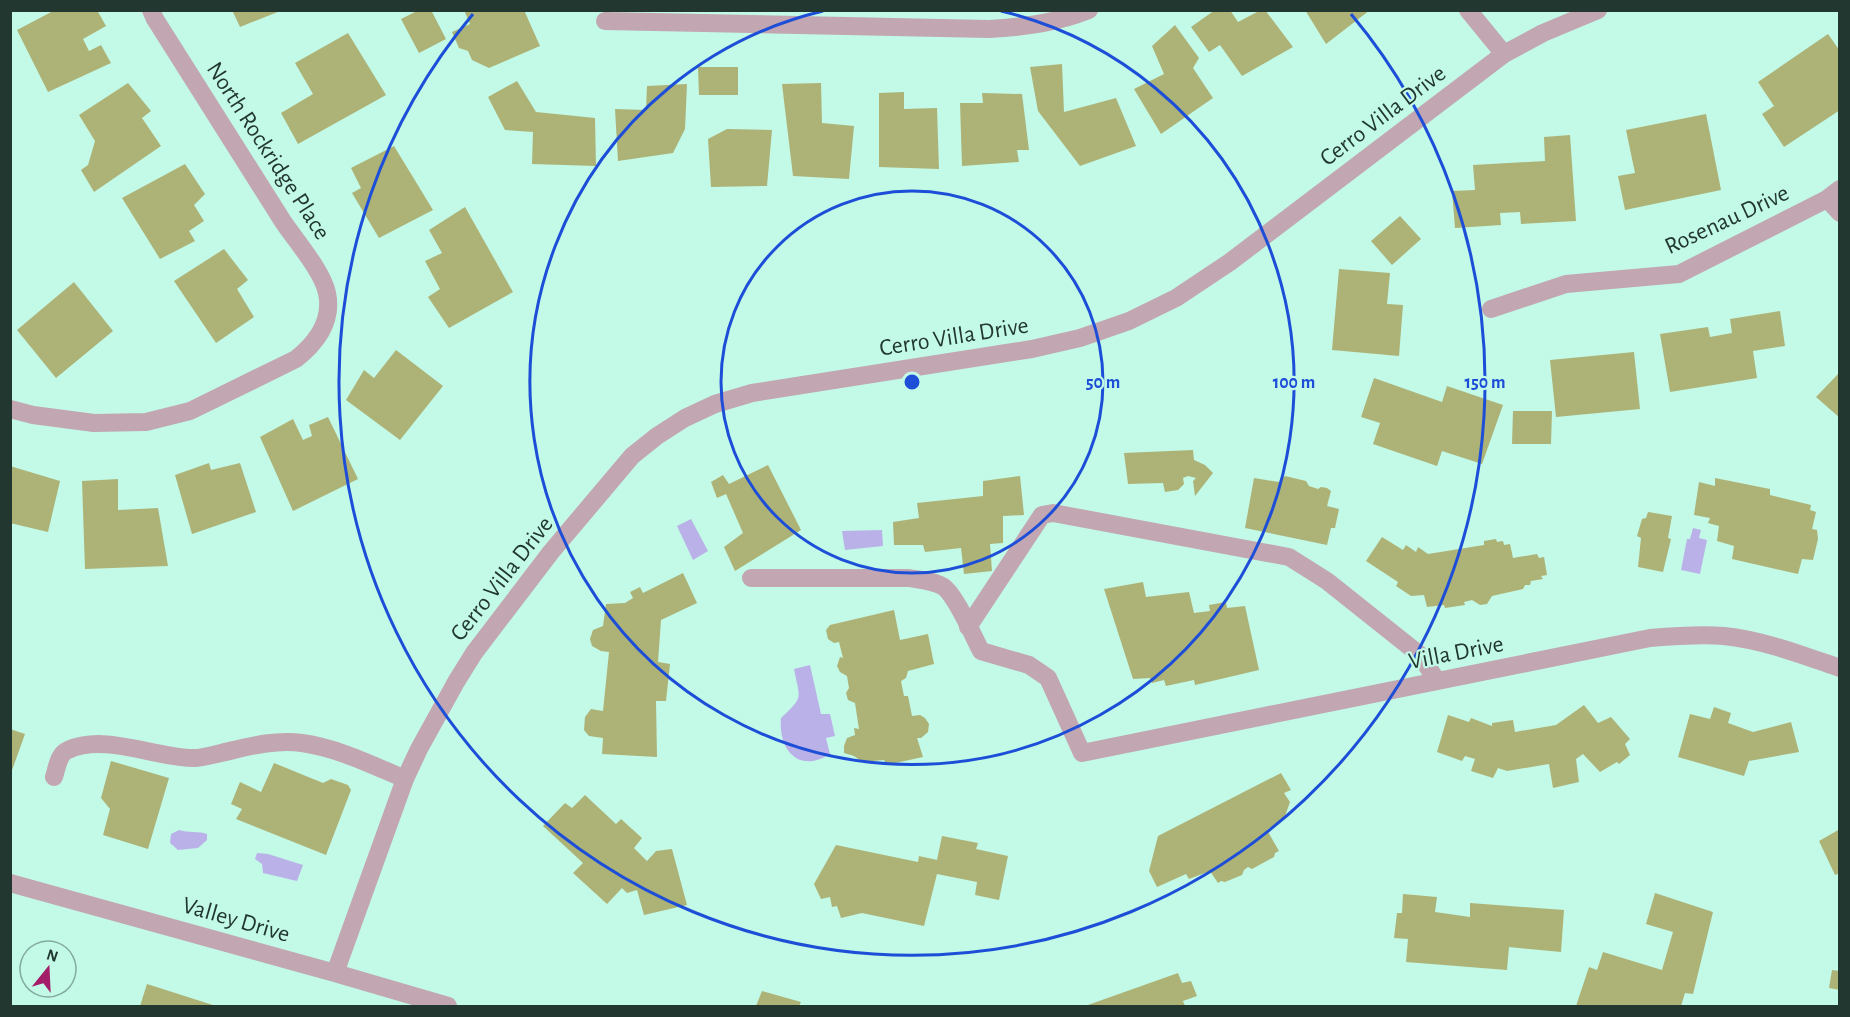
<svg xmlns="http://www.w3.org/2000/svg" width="1850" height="1017" viewBox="0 0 1850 1017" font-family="'Alegreya Sans',sans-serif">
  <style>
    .water { fill: #bbb1e9 }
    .building { fill: #adb377 }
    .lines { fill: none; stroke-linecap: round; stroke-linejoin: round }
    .minor { stroke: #c2a6b1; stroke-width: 18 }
    .ring { fill: none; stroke: #1d4ed8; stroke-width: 3 }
    .labels { text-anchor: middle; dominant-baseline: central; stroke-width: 4.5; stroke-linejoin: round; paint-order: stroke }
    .street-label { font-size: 24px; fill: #213730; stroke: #c3f9e7 }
    .centre { fill: #1d4ed8; stroke: #c3f9e7; stroke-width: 3 }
    .ring-label { font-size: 18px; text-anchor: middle; font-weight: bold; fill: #1d4ed8; stroke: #c3f9e7; stroke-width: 4.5; stroke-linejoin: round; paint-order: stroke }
  </style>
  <rect width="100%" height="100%" fill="#c3f9e7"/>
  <path class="water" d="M691,519L708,551L693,560L677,526Z
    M1693,528L1701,530L1699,538L1707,540L1700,574L1681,570L1687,539H1690Z
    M882,530L883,546L845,550L842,531Z
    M810,665L821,714H830L835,736L826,738L830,754C799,774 778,750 781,718C804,696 800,700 794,669Z
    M179,830C189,833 199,831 207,834V840L198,848L178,850L170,843L171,834Z
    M257,853L268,854L303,865L297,881L263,873L262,864L255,859Z"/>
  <path class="building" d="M55,10H97L106,26L83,39L89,51L101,45L111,63L48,92L17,30Z
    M232,10H280V11L240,27Z
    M419,10H431L446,39L419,53L401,19Z
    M464,10H524L540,46L489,68L472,60L468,51L459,48L452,32L470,24Z
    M1215,10H1230L1238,22L1261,10H1265L1293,47L1242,76L1220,45L1209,52L1191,27Z
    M1305,10H1370L1326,44Z
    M1175,25L1199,58L1193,68L1213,98L1161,134L1134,89L1164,74L1152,46Z
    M348,33L386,95L298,144L281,113L313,94L295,63Z
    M1828,34L1840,51V110L1784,147L1762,114L1774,106L1758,82Z
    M1062,64L1064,112L1116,98L1136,146L1080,166L1038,111L1030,67Z
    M698,67H738V95H699Z
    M517,81L536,112L595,118L596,166L532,164L533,132L505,130L488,97Z
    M128,83L151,111L142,118L161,146L94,192L81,170L88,165L95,141L79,115Z
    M821,83L822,123L854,126L849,179L793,176L782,84Z
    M687,84L685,129L673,153L618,161L615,109L646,110L647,86Z
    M904,92V109L937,108L939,169L879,167V93Z
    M982,93L1022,94L1029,150H1017L1019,162L962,166L960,103H983Z
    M1706,114L1721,190L1625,210L1618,176L1635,173L1626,130Z
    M727,129L772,130L767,186L711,187L708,139Z
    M1570,135L1576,221L1521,224L1520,212L1500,213L1501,225L1455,228L1452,191L1475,190L1473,165L1545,161L1544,137Z
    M394,146L433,210L379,238L352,193L361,188L351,168Z
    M185,164L205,194L194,205L204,221L189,231L195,241L160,259L122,198Z
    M465,207L513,292L449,328L428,297L440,289L425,261L442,253L429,230Z
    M1400,216L1421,239L1392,265L1371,241Z
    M224,249L248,280L237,289L254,317L216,343L174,281Z
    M1339,269L1390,273L1387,304L1403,305L1399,356L1332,350Z
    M74,282L113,331L56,378L17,330Z
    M1780,311L1785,346L1753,351L1757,378L1670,392L1660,334L1708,327L1710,337L1732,333L1730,319Z
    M396,350L443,386L400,440L346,400L364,370L374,378Z
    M1634,352L1640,409L1556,417L1550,360Z
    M1840,372V418L1816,397Z
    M1374,378L1442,402L1447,386L1503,405L1482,464L1442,451L1437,466L1373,444L1380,423L1361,417Z
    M1513,411H1552L1551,444H1512Z
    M328,417L358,479L293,511L260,437L293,419L303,440L312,436L309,425Z
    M1193,450L1194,460L1205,465L1213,473L1195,496L1193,481L1196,478L1188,476L1183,478L1184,484L1178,490L1165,492L1163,483L1128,484L1124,453Z
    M209,463L211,470L240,463L256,512L192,534L175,475Z
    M768,465L801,530L735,571L724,547L743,533L726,494L717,498L711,482L723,475L729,484Z
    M10,466L60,481L48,532L10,523Z
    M1020,476L1024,515L1003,516V543L990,544L992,571L964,574L961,548L925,552L923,545H894L893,522L919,518L917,503L983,496V481Z
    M1285,476L1306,481L1309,486L1318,489L1321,487L1327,488L1331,491L1327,506L1339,509L1335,528H1331L1327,545L1245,528L1254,478L1279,482Z
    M1715,478L1770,489V495L1811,505L1810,510L1816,512L1812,529L1817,530L1818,539L1813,560L1802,559L1798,574L1732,559L1734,546L1717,541L1719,526L1708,523L1710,518L1694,515L1699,482L1715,486Z
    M118,479V510L158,508L168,566L85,569L82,481Z
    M1648,512L1672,516L1668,538L1671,539L1663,572L1638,567L1641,538L1637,536L1642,519L1646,518Z
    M1382,537L1403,550L1406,545L1416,552L1418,547L1428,554L1484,545V541L1496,539L1497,542L1503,541L1504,545L1510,544L1513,558L1537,554L1539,558L1544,557L1547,575L1541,576L1543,579L1531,581L1530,585H1525L1523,589L1492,596L1487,604L1480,605L1472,600L1464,602L1465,605L1445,608L1444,605L1427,607L1424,595L1411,596L1396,586L1398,582L1366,561Z
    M683,573L697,603L661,620L658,662L670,664L666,701H656L657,757L602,754L603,738L589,736L584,730L585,717L591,709L603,711L609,652L601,651L592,646L590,639L593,630L603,626L606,604L625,603L633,598L630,592L640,587L643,593Z
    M1143,582L1146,597L1189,592L1194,613L1210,611L1209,605L1226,602L1227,608L1245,606L1259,670L1195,685L1194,680L1166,686L1164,680L1152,683L1150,678L1133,679L1104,589Z
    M894,610L900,640L928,634L934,664L908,671L906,678L901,681L904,696H908L912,716L920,715L925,718L929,724L928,732L921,738H917L923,757L886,765L884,760L862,762L854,756L844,753V746L847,738L855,735L854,728L859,729L855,703L848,700L846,693L849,688L847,676L840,672L837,666L840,657L843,658L839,642L834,643L828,639L826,630L830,625Z
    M1584,705L1598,723L1611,717L1630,739L1625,744L1630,755L1619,764L1617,762L1600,772L1583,754L1576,759L1579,782L1553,788L1549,764L1507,771L1498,768L1493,778L1471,771L1475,759L1465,756L1462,761L1437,752L1448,715L1469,722L1471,718L1492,726V723L1513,720L1515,732L1556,725Z
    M1714,707L1731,713L1728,723L1753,732L1791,722L1799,752L1749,761L1744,776L1678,757L1690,714L1710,719Z
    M10,729L25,734L11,773H10Z
    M111,761L169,778L148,849L103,835L110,809L101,798Z
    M274,763L323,783L331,779L348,785L351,790L326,855L236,819L242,809L231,804L240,782L261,792Z
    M1281,773L1291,790L1284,793L1290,802L1284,819L1267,830L1279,851L1275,853L1274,857L1252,869L1248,867L1244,870L1242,875L1225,882L1221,881L1218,883L1210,871L1189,879L1186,874L1157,887L1149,871L1158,836Z
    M585,795L616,824L621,819L642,838L634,848L647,861L656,851L672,849L687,905L644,915L637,890L627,893L622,888L607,904L573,873L583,863L543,826L565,803L572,808Z
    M1840,829V873L1835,875L1819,841Z
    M942,836L978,843L976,849L1008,856L999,900L975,895L977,882L937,874L924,926L862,913L841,918L837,906L832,907L830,897L821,899L814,884L836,845L918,862L919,856L937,860Z
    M1655,893L1713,912L1693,994L1685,993L1681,1006H1576L1589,967L1597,970L1603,952L1662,970L1673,932L1646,924Z
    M1403,894L1437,897L1435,912L1470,917V903L1564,910L1561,952L1509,947L1507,970L1406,962L1408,939L1394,938L1397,913H1402Z
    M1832,970L1840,971V990L1829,988Z
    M1178,973L1182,983L1191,981L1197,996L1183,1001L1185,1006H1085Z
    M147,984L216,1006H140Z
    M762,991L801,1002L799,1006H756Z"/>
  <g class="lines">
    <path class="minor" d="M1468,10L1504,54
      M605,21L989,29C1023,27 1057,23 1089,10
      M1827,199L1840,213
      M1491,309L1566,284L1679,274L1827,199L1840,189
      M10,409L33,415L94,423L146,422L190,411L296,359C316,343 333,321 327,293C322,270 295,240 282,220C239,153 197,86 155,19L151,10
      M751,578H909C920,580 936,581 945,588C958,600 972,634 981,651L1029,665L1048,678L1082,753L1650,638C1674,636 1699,634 1724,636C1763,640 1802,655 1840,668
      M968,627L1042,515L1053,513L1289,557L1327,581L1420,655L1437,681
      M54,777C57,768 58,754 68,750C105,733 155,758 194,758C203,758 212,755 221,753C247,747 275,739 302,743C338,748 372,765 405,779
      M10,883L335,973L448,1006
      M335,973L405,779L419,749L456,682L474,653L551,552L632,456L657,436L685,418L715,404L752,393L1032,349L1080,338L1129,321L1176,298L1230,262L1504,54L1543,33L1598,10"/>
  </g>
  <g class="ring">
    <circle cx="912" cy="382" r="191"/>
    <path d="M1001 11A382 382 0 1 1 823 11"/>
    <path d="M1351 14A573 573 0 1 1 473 14"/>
  </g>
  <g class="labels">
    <g class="street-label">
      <text transform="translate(1383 116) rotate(-37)">Cerro Villa Drive</text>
      <text transform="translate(268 151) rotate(57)">North Rockridge Place</text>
      <text transform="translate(1727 220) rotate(-25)">Rosenau Drive</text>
      <text transform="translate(954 337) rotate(-9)">Cerro Villa Drive</text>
      <text transform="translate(502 579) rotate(-52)">Cerro Villa Drive</text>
      <text transform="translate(1456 653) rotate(-11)">Villa Drive</text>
      <text transform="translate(236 920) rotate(16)">Valley Drive</text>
    </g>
  </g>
  <circle cx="912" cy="382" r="9" class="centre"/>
  <g class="ring-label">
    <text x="1103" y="388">50 m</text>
    <text x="1294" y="388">100 m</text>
    <text x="1485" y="388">150 m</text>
  </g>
  <rect width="1850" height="1017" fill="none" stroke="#213730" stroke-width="24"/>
  <g transform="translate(48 969) rotate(18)"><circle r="28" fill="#c3f9e7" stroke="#82ab9e" stroke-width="1.5"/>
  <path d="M0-4.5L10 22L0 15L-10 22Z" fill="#a31d68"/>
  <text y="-9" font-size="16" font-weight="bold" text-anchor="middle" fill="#213730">N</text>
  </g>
</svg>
